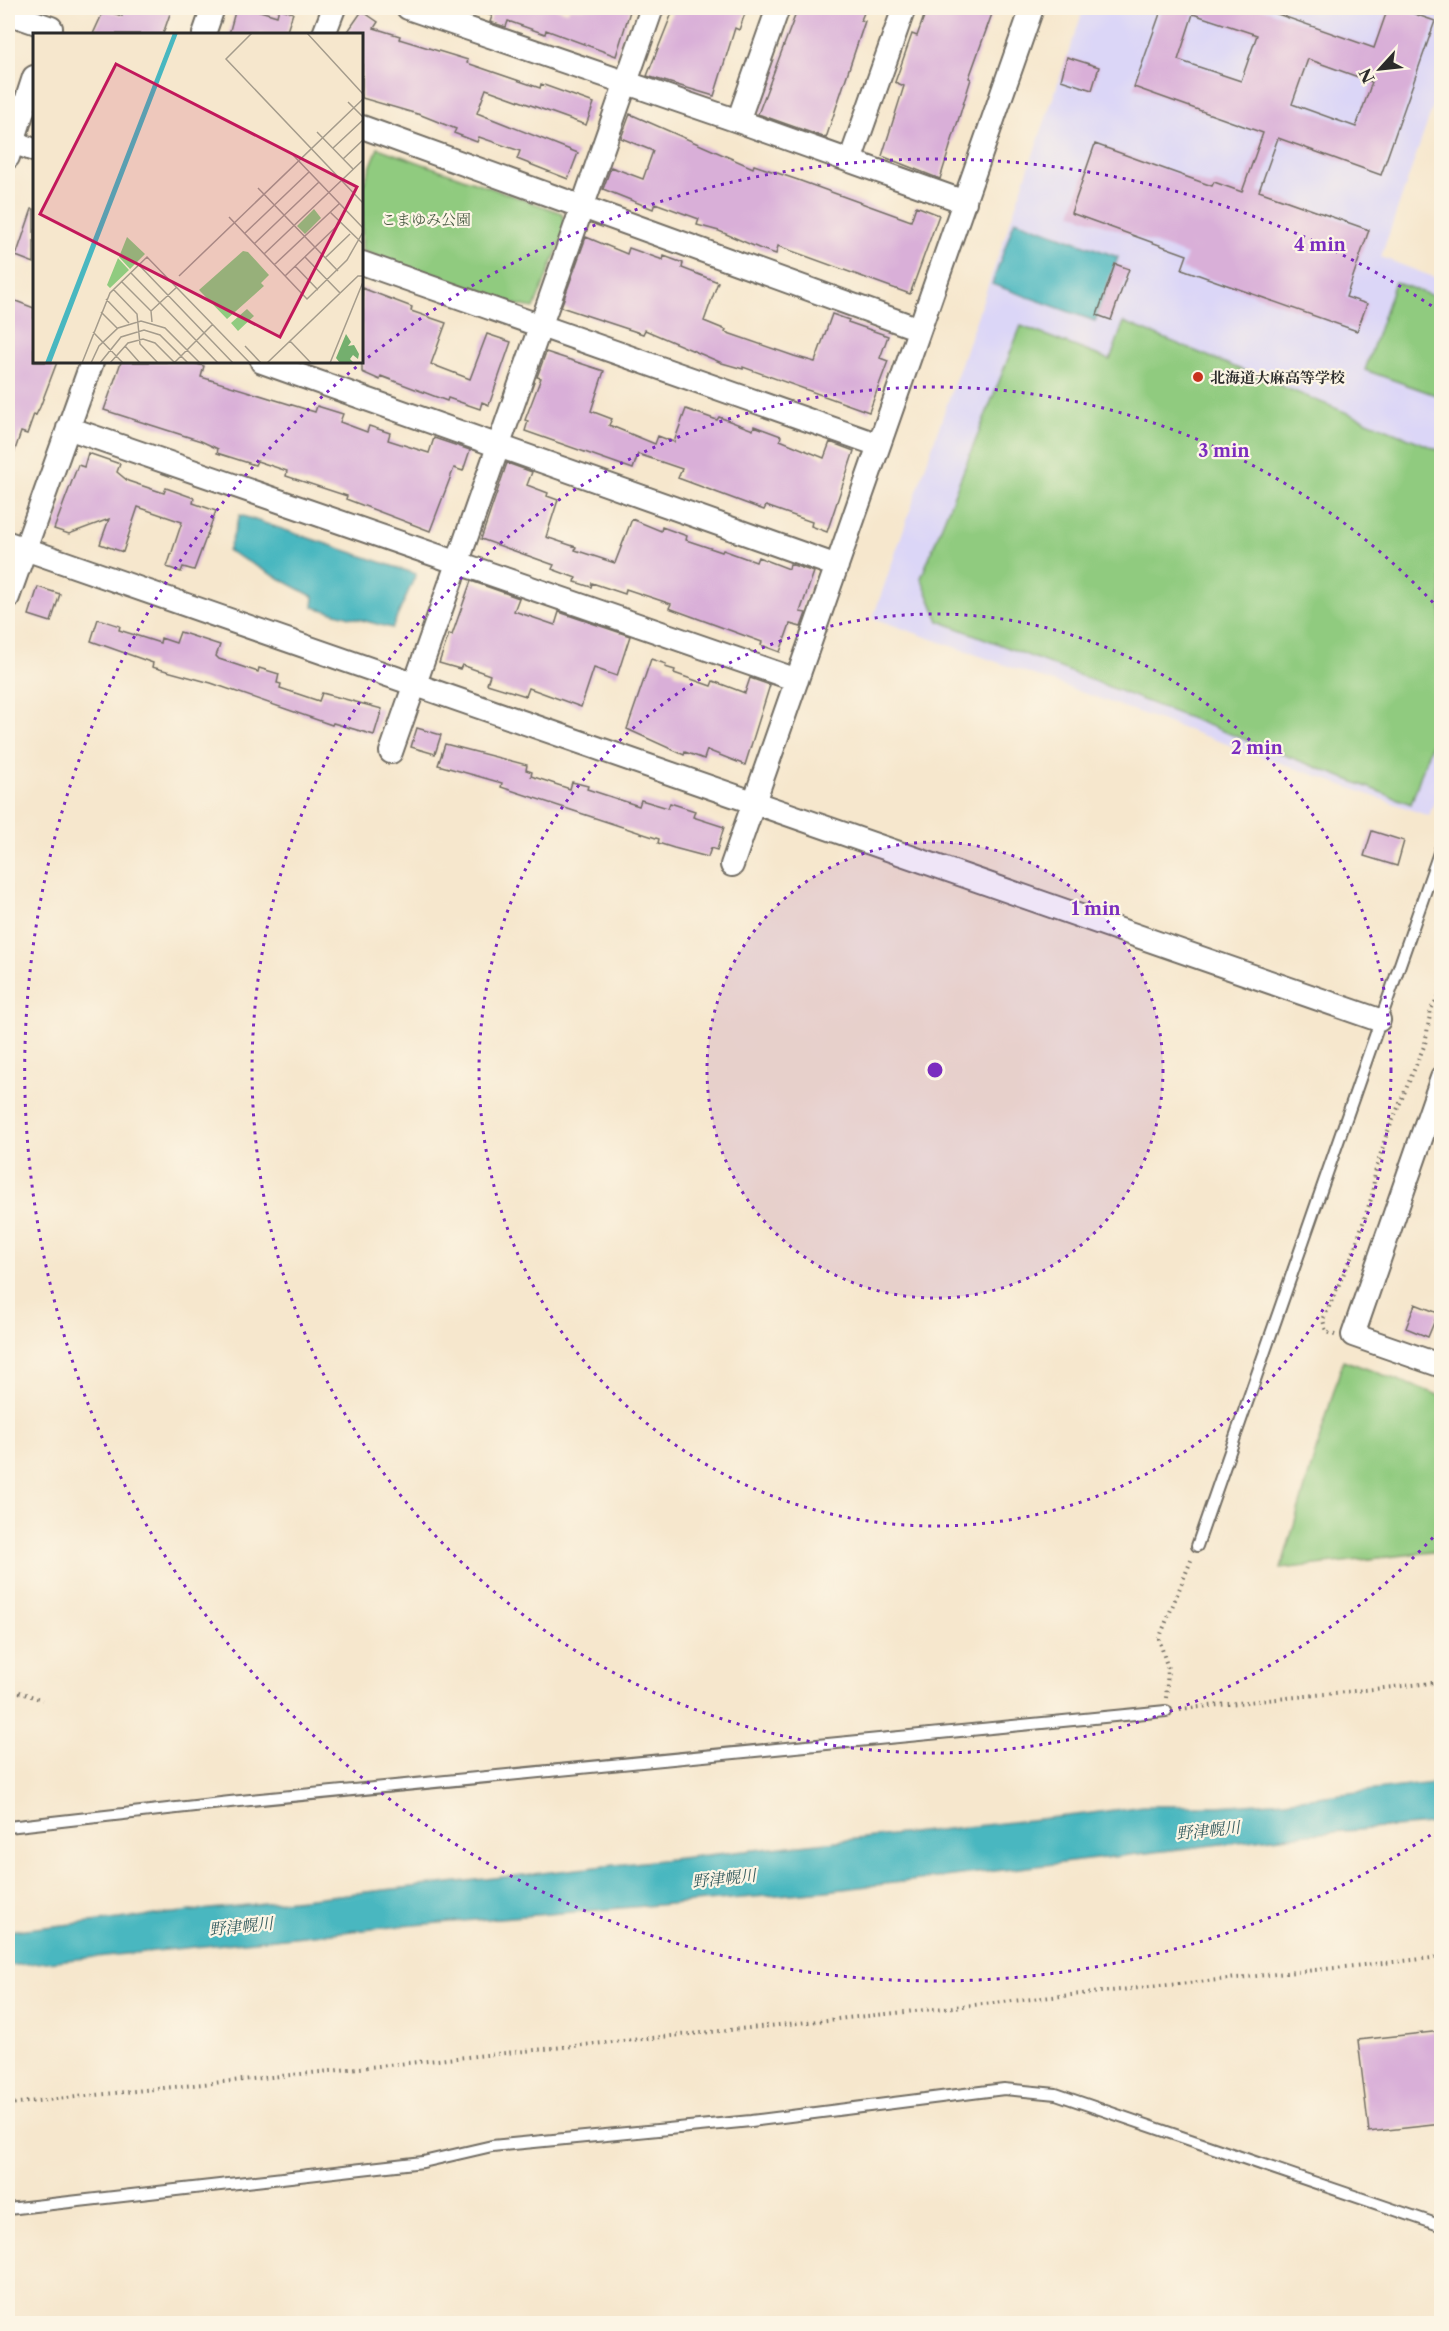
<svg xmlns="http://www.w3.org/2000/svg" width="1449" height="2331" viewBox="0 0 1449 2331" font-family="'Libre Caslon Text','Noto Serif JP',serif">
  <style>
    .built { fill: #dbd6f7 }
    .green { fill: #90cb7f; stroke: #5e7b55; stroke-width: 1.5 }
    .water { fill: #48b7c0; stroke: #3a7176; stroke-width: 1.5 }
    .building { fill: #d9afd8; fill-rule: evenodd }
    .lines { fill: none; stroke-linecap: round; stroke-linejoin: round }
    .service-casing { stroke: #726d64; stroke-width: 14 }
    .minor-casing { stroke: #726d64; stroke-width: 26 }
    .path { stroke: #726d64; stroke-width: 4; stroke-dasharray: 1.5 4.5; stroke-linecap: butt }
    .service { stroke: #fff; stroke-width: 10 }
    .minor { stroke: #fff; stroke-width: 22 }
    .ring { fill: none; stroke: #7b2cbf; stroke-width: 3; stroke-dasharray: 3 6 }
    .poi-dot { fill: #c8321e; stroke: #fcf5e5; stroke-width: 2 }
    .labels { text-anchor: middle; dominant-baseline: central; stroke-width: 4.5; stroke-linejoin: round; paint-order: stroke }
    .park-label { font-size: 15px; fill: #495b44; stroke: #fcf5e5 }
    .poi-label { font-size: 15px; font-weight: bold; fill: #2b2b2b; stroke: #fcf5e5; text-anchor: start }
    .water-label { font-size: 16px; font-style: italic; fill: #355c5f; stroke: #fcf5e5 }
    .inset-road { fill: none; stroke: #a59c8c; stroke-width: 1.5 }
    .view { fill: #c2185b; fill-opacity: 0.15; stroke: #c2185b; stroke-width: 3 }
    .inset-edge { fill: none; stroke: #2b2b2b; stroke-width: 3 }
    .centre { fill: #7b2cbf; stroke: #fcf5e5; stroke-width: 3 }
    .ring-label { font-size: 18px; text-anchor: middle; font-weight: bold; fill: #7b2cbf; stroke: #fcf5e5; stroke-width: 4.5; stroke-linejoin: round; paint-order: stroke }
  </style>
  <rect width="100%" height="100%" fill="#fcf5e5"/>
  <filter id="ink" filterUnits="userSpaceOnUse"><feTurbulence type="fractalNoise" baseFrequency=".0167" numOctaves="2"/><feDisplacementMap in="SourceGraphic" scale="12" xChannelSelector="R" yChannelSelector="G"/><feConvolveMatrix kernelMatrix="1 2 1 2 8 2 1 2 1" color-interpolation-filters="sRGB"/></filter>
  <filter id="wash" filterUnits="userSpaceOnUse"><feTurbulence type="fractalNoise" baseFrequency=".008" numOctaves="4" result="noise"/><feDisplacementMap in="SourceGraphic" scale="24" xChannelSelector="R" yChannelSelector="G"/><feGaussianBlur stdDeviation="1.35" result="paint"/><feColorMatrix in="noise" values="0 0 0 0 0 0 0 0 0 0 0 0 0 0 0 0 0 1.4 0 .05"/><feComposite in="paint" operator="in"/></filter>
  <g filter="url(#wash)">
    <rect width="100%" height="100%" fill="#f6e7cd"/>
    <path class="built" d="M1084,8H1441V83L1381,257L1441,280L1442,780L1429,816L873,618Z"/>
    <path class="green" d="M378,148L562,213L566,229L534,308L517,305L362,251V188Z
      M1395,282L1441,299V397L1365,370Z
      M1124,322L1441,451V715L1411,804L939,621L921,578L1021,326L1110,360Z
      M1343,1360L1441,1396V1551L1281,1569Z"/>
    <path class="water" d="M1015,220L1118,257L1095,321L992,284Z
      M240,515L416,574L392,628L313,607L314,597L228,551Z
      M1441,1782V1823L1298,1835L826,1891L402,1926L8,1966V1931L1085,1814L1143,1806H1219L1284,1801Z"/>
    <g id="blocks">
      <path class="building" d="M124,8H172L163,34H93L104,10L122,16Z
        M236,8H250L277,16L279,8L293,13L286,34H229Z
        M476,8H554L568,12L569,8H631L616,56L546,30L545,34L508,21L506,27L490,22L492,16L475,10Z
        M674,8H747L739,30L735,28L714,96L647,76Z
        M798,8H866L861,20L865,21L826,138L758,114Z
        M927,8H982L993,11L969,78L971,79L940,179L882,156L904,86L895,82L912,34L917,36Z
        M1162,8H1260L1374,48L1388,8H1397L1435,21L1381,175L1278,138L1259,191L1369,230L1346,297L1367,304L1357,331L1182,269L1187,255L1071,213L1095,144L1212,186L1214,182L1242,192L1263,133L1134,87ZM1193,14L1257,35L1241,81L1178,60ZM1308,59L1372,82L1356,127L1292,104Z
        M362,11L378,22L374,28L400,36L399,39L468,60L467,63L540,88L541,84L594,103L586,125L486,89L477,113L578,153L568,179L517,159L520,151L479,137L477,142L454,133L456,129L421,115L362,98V34H346Z
        M1067,57L1099,67L1092,90L1061,80Z
        M630,114L753,168L754,165L798,180L911,221L916,206L939,215L910,294L778,246L776,254L761,249L719,231L697,225L699,219L655,203L653,209L603,189L611,167L643,179L653,151L621,138Z
        M32,209H34V263L16,256Z
        M586,237L627,254L629,248L663,260L664,256L683,263L682,268L718,282L704,321L726,330L725,332L794,356L815,362L832,314L849,320L848,322L888,336L880,358L888,361L869,412L743,367V369L722,363L645,330L643,334L561,307Z
        M1115,264L1129,269L1111,320L1097,315Z
        M362,288L412,307L411,311L446,323L431,364L470,379L487,334L511,342L489,405L482,402L480,409L448,398L447,401L381,376L380,380L362,372Z
        M8,298L34,308V362H57L40,407L36,415L34,414L27,434L21,432L10,465L8,464Z
        M546,352L604,371L591,411L612,419L609,425L655,444L658,436L674,442L686,409L717,420L719,417L753,430L754,426L781,436L780,440L824,458L830,442L854,451L827,532L811,526L812,522L766,506L764,510L678,478L682,469L638,454L633,469L525,431L528,421L525,420L541,378L537,377Z
        M121,362H190L204,366L201,377L315,412L317,406L343,414L340,422L367,432L369,426L390,433L388,440L429,453L434,438L470,450L463,471L454,468L430,531L346,499L347,496L286,476L287,471L257,461L255,465L217,453L218,449L201,441L104,410Z
        M88,453L120,464L117,472L128,481L164,493L166,488L194,498L193,503L216,511L194,570L183,567L181,572L167,567L182,522L138,507L123,552L100,544L109,519L69,534L54,529L78,465L84,467Z
        M507,463L532,472L527,485L548,493L547,496L558,500L546,537L576,547L575,550L615,563L632,519L661,531L662,527L687,536L686,540L722,552L723,550L756,562L758,557L789,569L790,564L814,572L800,612L806,613L801,627L790,624L780,652L761,645L762,642L669,608L671,604L626,589L625,594L592,583L591,587L575,582L576,578L552,569L554,565L481,539Z
        M471,581L519,598L514,611L555,625L559,612L630,636L617,676L594,668L581,707L529,688L526,696L487,684L490,675L462,665L460,669L439,663L449,634L452,635Z
        M38,587L60,594L51,622L29,615Z
        M98,619L120,626L119,630L160,643L161,638L176,643L180,632L220,645L216,656L219,659L258,672L259,668L279,674L277,683L281,684L280,688L319,701L322,693L382,709L374,735L333,723L332,725L211,683L152,667L153,663L91,641Z
        M651,659L666,664L665,667L675,670L674,673L711,686L713,681L745,693L750,678L770,685L745,765L707,750L704,759L685,752L684,755L627,729Z
        M417,728L441,735L435,754L411,747Z
        M445,744L527,765L526,770L532,772L531,776L570,789L572,782L588,786L587,789L639,806L641,800L668,808L670,803L695,811L693,817L724,827L717,850L711,848L708,857L674,848L658,843L659,839L501,787L502,783L438,765Z
        M1372,831L1404,841L1397,866L1364,856Z
        M1415,1304L1438,1313L1428,1337L1406,1328Z
        M1442,2031V2124L1369,2132L1358,2040Z"/>
    </g>
  </g>
  <g filter="url(#ink)">
    <use href="#blocks" fill-opacity="0" stroke="#726d64" stroke-width="1.5"/>
    <g class="lines">
      <defs>
        <path id="service" d="M1197,1546L1442,844
          M8,1827L230,1802L1166,1711
          M8,2209L423,2162L492,2146L751,2121L1004,2089L1056,2094L1442,2226"/>
        <path id="minor" d="M408,8L738,121L965,202
          M8,13L51,28
          M204,34L213,8
          M324,34L334,8
          M738,121L778,8
          M362,127L919,329
          M8,140L34,150
          M8,157L34,77
          M850,161L904,8
          M362,263L879,445
          M262,362L837,566
          M68,428L797,680
          M8,543L1379,1020
          M8,597L92,362
          M391,752L652,8
          M732,865L1032,8
          M1442,1078L1353,1335L1442,1366"/>
      </defs>
      <use href="#service" class="service-casing"/>
      <use href="#minor" class="minor-casing"/>
      <path class="path" d="M1335,1335L1326,1332L1323,1320L1353,1253L1372,1196L1375,1173L1386,1136L1425,1044L1431,1009L1442,991
        M8,1688L42,1700
        M1166,1698L1168,1669L1159,1639L1192,1558
        M1180,1709L1442,1682
        M8,2104L1442,1957"/>
      <use href="#service" class="service"/>
      <use href="#minor" class="minor"/>
    </g>
  </g>
  <circle cx="935" cy="1070" r="228" fill="#7b2cbf" fill-opacity=".12"/>
  <g class="ring">
    <circle cx="935" cy="1070" r="228"/>
    <circle cx="935" cy="1070" r="456"/>
    <path d="M1439 1531A683 683 0 1 1 1439 609"/>
    <path d="M1438 1830A911 911 0 1 1 1438 310"/>
  </g>
  <circle class="poi-dot" cx="1198" cy="377" r="6"/>
  <g class="labels">
    <g class="park-label">
      <text x="426" y="219">こまゆみ公園</text>
    </g>
    <g class="poi-label">
      <text x="1210" y="377">北海道大麻高等学校</text>
    </g>
    <g class="water-label">
      <text transform="translate(1208 1830) rotate(-6)">野津幌川</text>
      <text transform="translate(724 1878) rotate(-6)">野津幌川</text>
      <text transform="translate(241 1926) rotate(-6)">野津幌川</text>
    </g>
  </g>
  <g transform="translate(33 33)">
    <rect width="330" height="330" fill="#f6e7cd"/>
    <path d="M281,176L288,185L272,201L264,193ZM94,204L112,221L97,236L86,224ZM210,218L215,219L236,242L228,250L231,253L194,286L166,257ZM85,225L96,237L77,255L74,252ZM214,276L221,283L205,298L198,290Z" fill="#90cb7f"/>
    <path d="M313,301L318,309L315,313L321,312L326,321L325,326L320,322L317,326L321,330H307L303,325Z" fill="#74af6e"/>
    <path d="M140,0H145L51,244L18,330H12Z" fill="#48b7c0"/>
    <path class="inset-road" d="M219,0L193,26L330,170M274,0L330,61M315,69L330,84M284,99L320,136M300,115L330,87M260,122L330,195M310,126L330,107M225,155L305,238M297,179L330,211M196,184L274,266L314,227L330,199M211,201L276,139M221,211L286,149M231,221L330,127M272,224L307,260M292,225L317,201M106,232L200,330M241,232L307,170M262,233L285,257M98,240L185,330M146,243L330,66M252,243L307,190M88,248L118,278L119,289M80,256L104,281L107,311L125,330M73,266L96,290M118,278L144,254M68,279L85,296M60,299L90,330M257,308L278,330M92,313L107,330M212,313L228,330M49,330L77,260L114,224L217,330M58,330L66,313L85,295L108,288L132,295L167,330M67,330L88,304L111,297L127,302L155,330M77,330L95,310L110,306L122,310L142,330M141,330L180,291M234,330L325,243H330M297,330L330,249"/>
    <path class="view" d="M83,31L324,154L247,304L7,181Z"/>
    <rect width="330" height="330" class="inset-edge"/>
  </g>
  <circle cx="935" cy="1070" r="9" class="centre"/>
  <g class="ring-label">
    <text x="1320" y="251">4 min</text>
    <text x="1224" y="457">3 min</text>
    <text x="1257" y="754">2 min</text>
    <text x="1096" y="915">1 min</text>
  </g>
  <rect width="1449" height="2331" fill="none" stroke="#fcf5e5" stroke-width="30"/>
  <g transform="translate(1380 69) rotate(243)" stroke="#fcf5e5" stroke-width="4.5" paint-order="stroke">
  <path d="M0-4.5L10 22L0 15L-10 22Z" fill="#2b2b2b"/>
  <text y="-9" font-size="16" font-weight="bold" text-anchor="middle" fill="#2b2b2b">N</text>
  </g>
</svg>
